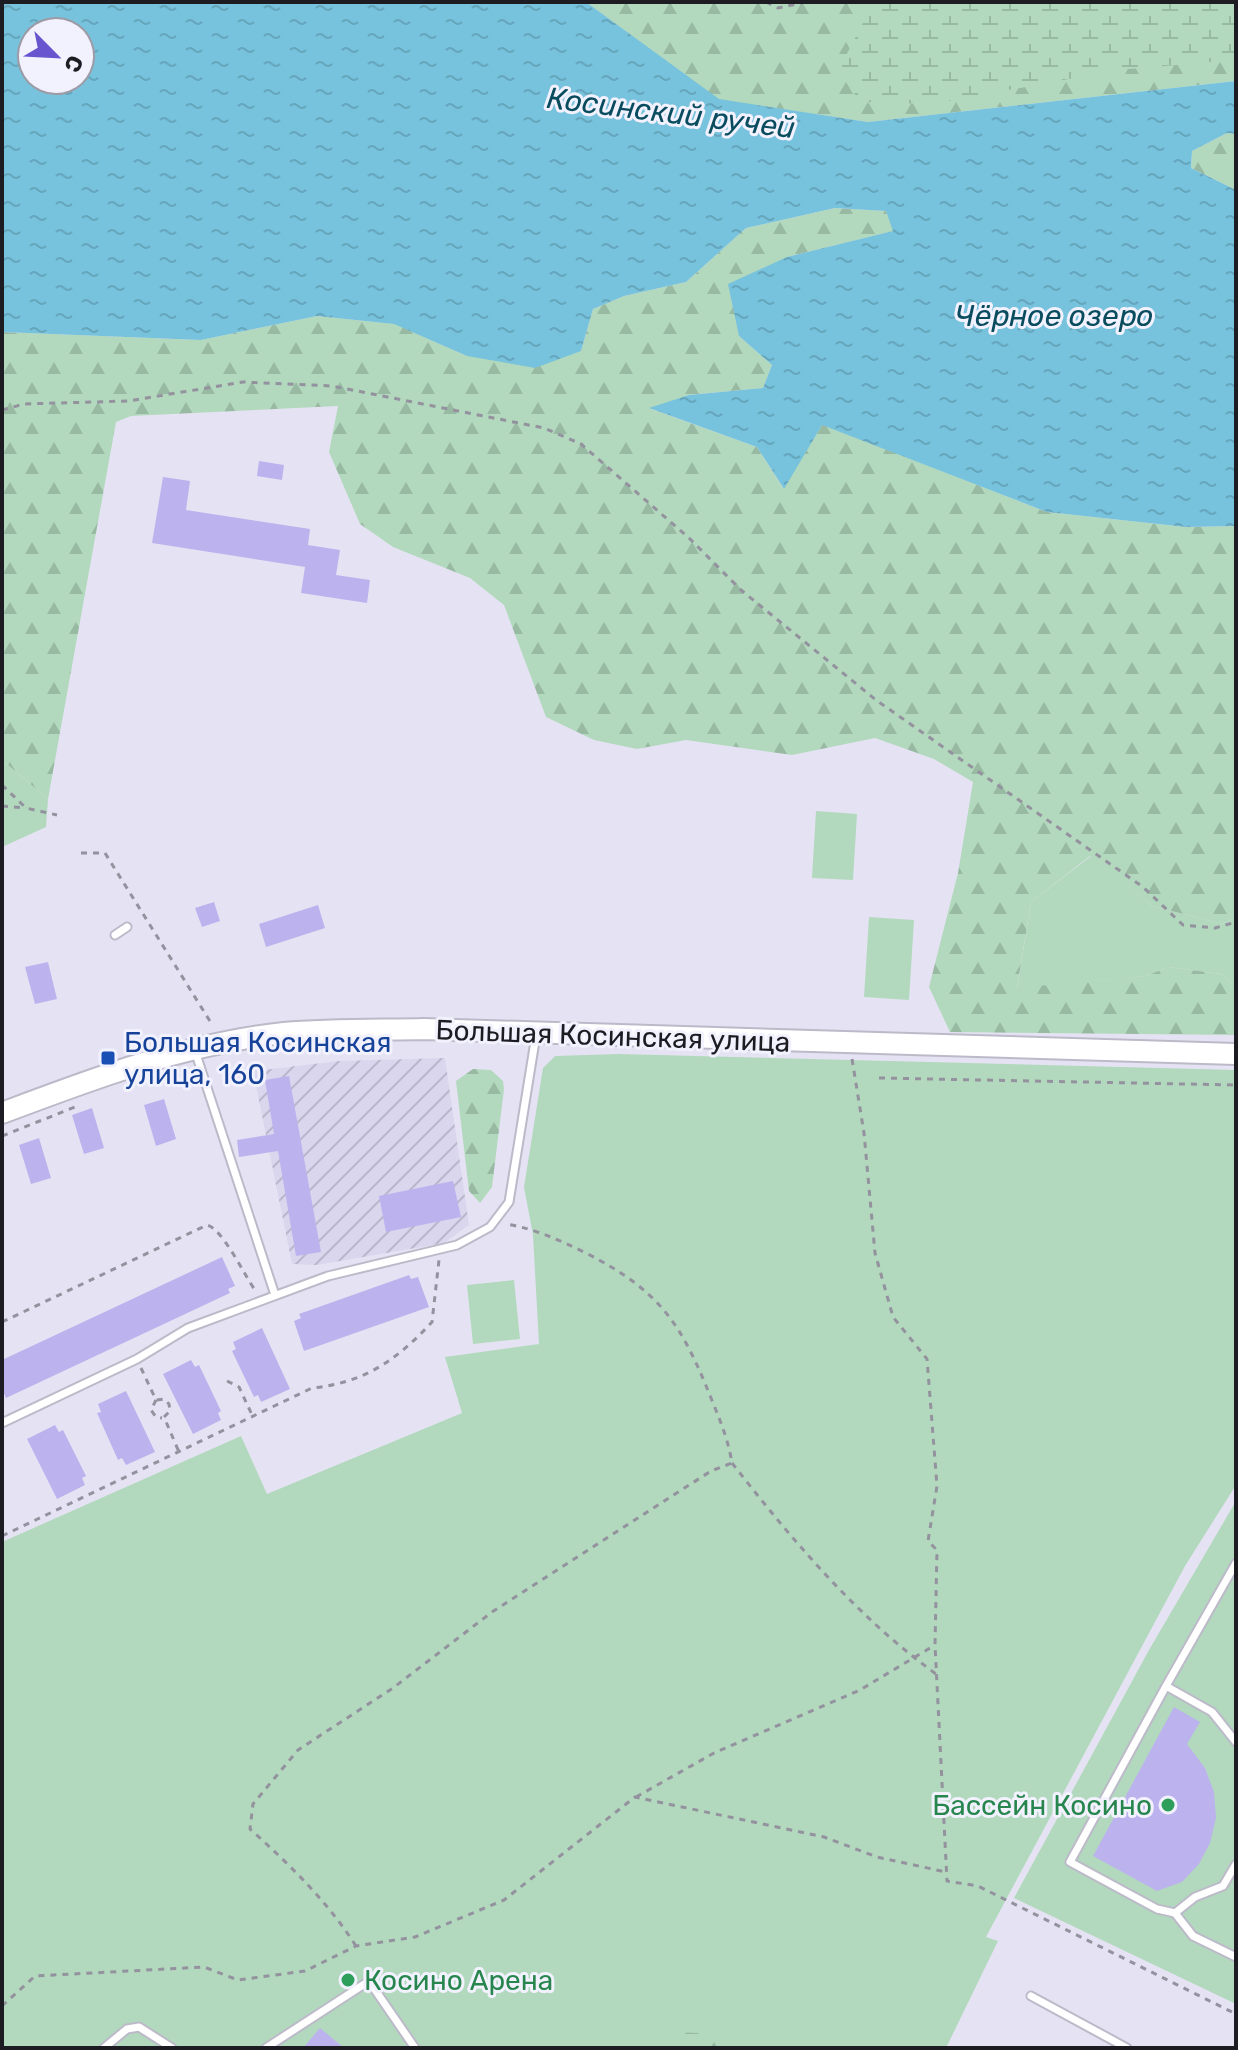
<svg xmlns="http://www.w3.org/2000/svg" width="1238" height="2050" viewBox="0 0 1238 2050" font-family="Rubik,sans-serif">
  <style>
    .industrial { fill: url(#industrial-furrows) }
    .green { fill: #b2d9bd }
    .forest { fill: url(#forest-firs) }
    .wetland { fill: url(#wetland-marsh) }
    .water { fill: url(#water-ripples); fill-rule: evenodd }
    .building { fill: #bcb3ee }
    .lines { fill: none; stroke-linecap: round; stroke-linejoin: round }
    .lane-casing { stroke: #bcbac9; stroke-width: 11 }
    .secondary-casing { stroke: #bcbac9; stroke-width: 24 }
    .path { stroke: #93929e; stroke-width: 3; stroke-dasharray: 6 6; stroke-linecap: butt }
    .lane { stroke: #fff; stroke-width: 7 }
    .secondary { stroke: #fff; stroke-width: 20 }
    .transit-dot { fill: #1a4fb4; stroke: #f2f1fe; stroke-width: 3 }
    .leisure-dot { fill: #2e9e5b; stroke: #f2f1fe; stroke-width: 3 }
    .labels { text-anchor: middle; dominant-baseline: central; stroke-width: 6; stroke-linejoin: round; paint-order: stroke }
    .street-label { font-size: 28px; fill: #1d1c22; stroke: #f2f1fe }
    .transit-label { font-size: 28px; fill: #164399; stroke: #f2f1fe; text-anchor: start }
    .leisure-label { font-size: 28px; fill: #27864d; stroke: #f2f1fe; text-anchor: end }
    .water-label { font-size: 30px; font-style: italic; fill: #094c5e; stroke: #f2f1fe }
  </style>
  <defs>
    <pattern id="industrial-furrows" width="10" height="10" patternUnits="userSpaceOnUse" patternTransform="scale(2)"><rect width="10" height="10" fill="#d9d6ee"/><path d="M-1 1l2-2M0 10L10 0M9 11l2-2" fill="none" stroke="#bab7cc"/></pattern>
    <pattern id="forest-firs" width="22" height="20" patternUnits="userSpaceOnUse" patternTransform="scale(2)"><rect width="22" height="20" fill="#b2d9bd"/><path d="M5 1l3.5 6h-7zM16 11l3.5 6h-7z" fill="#99baa2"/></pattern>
    <pattern id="wetland-marsh" width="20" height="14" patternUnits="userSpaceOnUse" patternTransform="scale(2)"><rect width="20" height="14" fill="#b2d9bd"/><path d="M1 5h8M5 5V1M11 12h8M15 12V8" fill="none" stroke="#99baa2"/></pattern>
    <pattern id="water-ripples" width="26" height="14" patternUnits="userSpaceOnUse" patternTransform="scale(2)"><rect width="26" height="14" fill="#77c2dc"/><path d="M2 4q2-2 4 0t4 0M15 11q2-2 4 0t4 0" fill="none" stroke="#66a6bc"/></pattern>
  </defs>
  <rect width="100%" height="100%" fill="#e5e3f3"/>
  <path class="industrial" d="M445,1058L469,1225L444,1243L317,1265L292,1264L253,1071L339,1061Z"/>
  <path class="green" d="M2,760L48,799L46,827L2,847Z
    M816,811L857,814L853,880L812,878Z
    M1091,856L1152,906L1222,924L1236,917V987L1222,974L1168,967L1146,976L1017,989L1031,902Z
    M869,917L914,920L909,1000L864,997Z
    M619,1054L1236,1070V1485L1185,1566L986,1937L998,1941L946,2048H2V1542L241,1436L267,1494L462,1413L445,1357L539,1344L533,1235L524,1187L543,1068L555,1056Z
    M514,1280L520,1339L473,1344L467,1285Z
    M1236,1501V2004L1014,1898L1149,1650Z"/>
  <path class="forest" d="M586,2H1236V81L868,122L719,100Z
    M1227,133L1236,134V190L1191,168L1192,151Z
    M835,208L886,211L894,231L787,257L739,336L772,365L763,388L689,395L651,409L757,447L783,488L821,424L1047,512L1186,527L1236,526V917L1222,924L1152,906L1090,856L1031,902L1017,988L1146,976L1168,967L1222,974L1236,987V1035L950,1032L929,987L958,873L973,782L934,759L875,738L792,755L686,740L637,749L594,740L546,717L504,605L470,578L393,547L360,524L329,452L338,406L131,416L116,422L48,799L2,760V332L201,340L317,316L395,324L467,356L581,351L593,309L624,296L686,282L746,228Z
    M473,1069L491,1070L503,1081L504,1089L492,1187L480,1203L469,1191L456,1081Z
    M673,2032L727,2034V2048H676Z"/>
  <path class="wetland" d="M879,2H1236V60L1118,70L932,104L859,102L840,67L869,11Z"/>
  <path class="water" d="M2,2H586L719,99L868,122L1236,81V134L1227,133L1192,151L1191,168L1236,190V526L1186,527L1047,512L822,425L784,489L757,447L649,408L689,395L763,388L772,365L739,336L728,284L787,257L893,231L886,211L835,208L746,228L686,282L624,296L593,309L581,351L535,368L467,356L394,324L317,316L201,340L2,332ZM32,32H80V80H32Z"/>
  <path class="building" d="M259,461L284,465L282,480L257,476Z
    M163,477L190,481L186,510L310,529L308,545L340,550L336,575L370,580L367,603L301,593L305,567L152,543Z
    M214,902L220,921L202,927L195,908Z
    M318,905L325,928L266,947L259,924Z
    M48,962L57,999L35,1004L25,967Z
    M289,1076L321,1252L296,1256L278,1151L239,1157L237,1140L274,1134L265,1080Z
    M164,1099L176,1139L156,1146L144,1105Z
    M92,1108L104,1148L84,1154L72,1115Z
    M39,1138L51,1178L31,1184L19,1145Z
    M453,1181L461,1217L386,1232L379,1196Z
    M222,1257L235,1286L228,1289L230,1293L6,1398L2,1389V1360Z
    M409,1275L411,1279L418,1277L429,1307L304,1351L294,1321L301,1318L299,1314Z
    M262,1328L290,1389L261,1402L258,1395L254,1397L232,1351L236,1349L233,1342Z
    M191,1360L195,1367L199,1365L221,1411L218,1413L221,1420L193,1434L163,1374Z
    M126,1391L155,1452L126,1465L122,1458L118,1460L97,1413L101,1412L98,1404Z
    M55,1425L59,1432L63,1430L86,1476L82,1478L85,1485L57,1499L27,1439Z
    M1174,1707L1200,1722L1187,1744L1205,1768L1214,1792L1216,1818L1210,1843L1199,1864L1182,1882L1157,1891L1093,1856Z
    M320,2028L344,2048H303Z"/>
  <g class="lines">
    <defs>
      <path id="lane" d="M115,935L127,927
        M195,1051L275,1295
        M2,1423L137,1359L188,1328L328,1276L457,1245L490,1227L509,1202L536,1035
        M1166,1686L1236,1563
        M1236,1742L1212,1712L1166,1686L1070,1862L1157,1909L1175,1913L1193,1936L1236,1957
        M1175,1913L1195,1897L1223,1886L1236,1864
        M1031,1996L1127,2048
        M104,2048L127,2029L139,2027L172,2048
        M266,2048L369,1981L415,2048"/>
      <path id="secondary" d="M2,1113C92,1079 187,1043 284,1033C330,1029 378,1030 424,1029L1236,1054"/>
    </defs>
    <use href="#lane" class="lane-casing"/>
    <use href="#secondary" class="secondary-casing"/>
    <path class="path" d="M766,2L778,8L806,2
      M2,410L24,404L128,401L243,382L332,386L544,428L581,444L689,538L741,590L876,700L1143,887L1183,925L1215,928L1236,922
      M2,785L26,808L57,815
      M2,806L26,808
      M81,853H105L213,1026
      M852,1059L864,1133L875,1253L893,1317L927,1359L937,1486L928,1541L937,1550L935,1645L947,1881L978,1886L1236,2014
      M879,1078L1236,1085
      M2,1136L80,1105
      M2,1322L207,1225C223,1229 244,1275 255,1290
      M141,1368L156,1400L164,1399L169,1404L170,1411L164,1417L179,1452
      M227,1381L239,1387L253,1417
      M156,1400L151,1410L156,1417L162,1418
      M732,1463C793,1541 856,1616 936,1674
      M2,1536L312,1388C364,1383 397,1360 432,1322L439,1260
      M636,1797L714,1753L860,1690L935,1645
      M356,1946C327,1901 290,1865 250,1829L253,1804L298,1750L393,1688L492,1612L711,1471L732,1463C728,1439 720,1420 711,1398C681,1323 660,1291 586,1253C559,1240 536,1229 506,1224
      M2,2006L35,1976L204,1967L238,1980L305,1971L356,1946L415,1937L504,1900L635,1797L824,1837L877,1857L946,1872"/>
    <use href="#lane" class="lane"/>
    <use href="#secondary" class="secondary"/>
  </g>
  <rect class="transit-dot" x="100" y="1050" width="16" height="16" rx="4"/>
  <g class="leisure-dot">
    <circle cx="1168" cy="1805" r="8"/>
    <circle cx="348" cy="1980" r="8"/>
  </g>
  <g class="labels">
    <g class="street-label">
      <text transform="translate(613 1036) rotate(2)">Большая Косинская улица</text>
    </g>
    <g class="transit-label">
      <text x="124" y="1042">Большая Косинская<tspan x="124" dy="32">улица, 160</tspan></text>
    </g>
    <g class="leisure-label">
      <text x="1152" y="1805">Бассейн Косино</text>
      <text x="364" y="1980" text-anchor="start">Косино Арена</text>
    </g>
    <g class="water-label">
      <text transform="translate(671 113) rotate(7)">Косинский ручей</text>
      <text x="1054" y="316">Чёрное озеро</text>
    </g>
  </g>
  <rect width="1238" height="2050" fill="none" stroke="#1d1c22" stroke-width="8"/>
  <g transform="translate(56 56) rotate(114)"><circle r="38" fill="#f2f1fe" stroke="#9d9ca6" stroke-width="2"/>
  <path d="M0-6L14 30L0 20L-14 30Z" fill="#6854ce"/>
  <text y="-12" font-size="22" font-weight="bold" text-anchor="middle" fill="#1d1c22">С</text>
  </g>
</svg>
